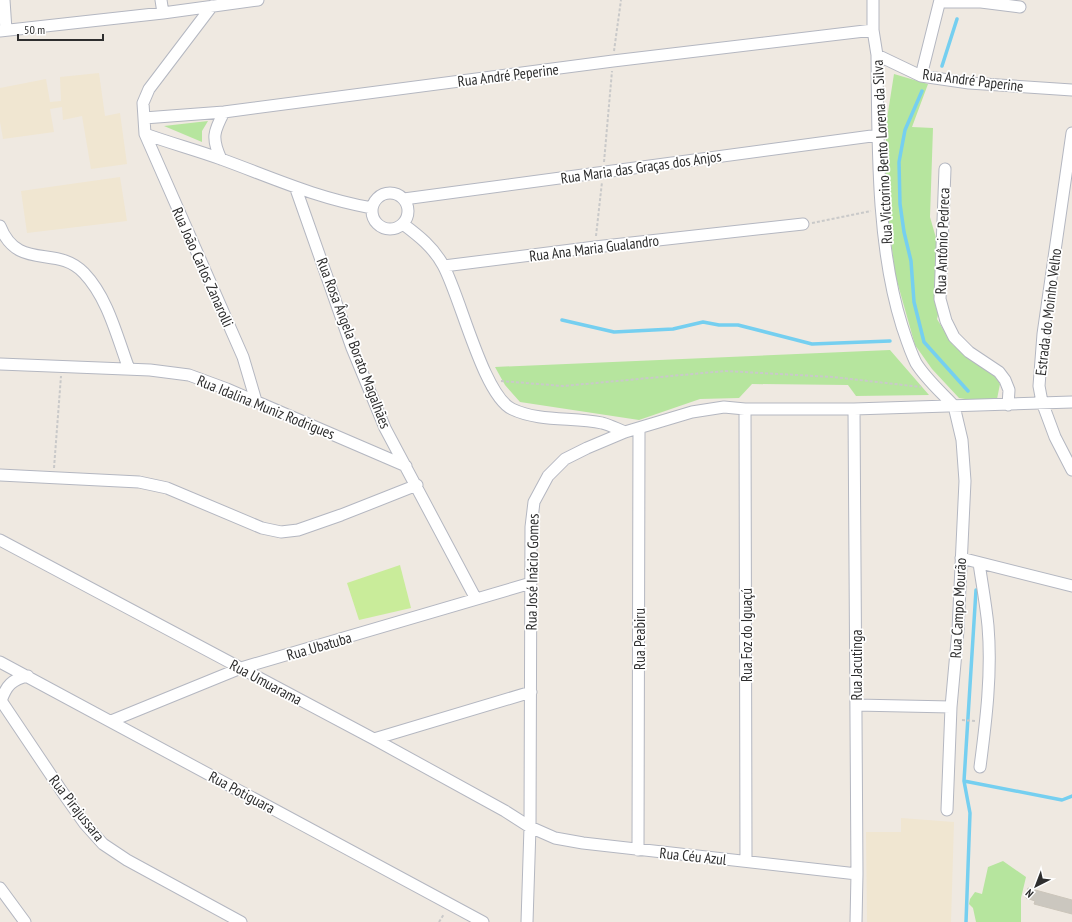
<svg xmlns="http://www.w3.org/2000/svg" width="1072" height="922" viewBox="0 0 1072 922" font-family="'PT Sans Narrow',sans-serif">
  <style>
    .education { fill: #f0e6d1 }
    .green { fill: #b6e59e }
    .pitch { fill: #c9ec9a }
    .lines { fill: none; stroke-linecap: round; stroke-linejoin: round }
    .stream { stroke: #75cff0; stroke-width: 3.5 }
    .building { fill: #cbc7bf; stroke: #cbc5ba }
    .minor-casing { stroke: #b4b7c1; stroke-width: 13 }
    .path { stroke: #c9c9c9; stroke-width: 2; stroke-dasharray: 3 2; stroke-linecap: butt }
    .minor { stroke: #fff; stroke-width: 11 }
    .labels { text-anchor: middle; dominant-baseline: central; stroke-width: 3.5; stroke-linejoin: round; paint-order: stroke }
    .street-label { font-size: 15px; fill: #2e2e2e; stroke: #fff }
  </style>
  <rect width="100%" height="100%" fill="#efe9e1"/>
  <path class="education" d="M99,73L105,116L120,113L127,164L91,169L82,116L63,120L62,107L50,109L54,132L3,139L0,122V88L46,79L50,102L61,101L60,77Z
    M120,177L127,221L27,233L21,191Z
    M901,818L954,822L951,922H867L866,832H901Z"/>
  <path class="green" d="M894,74L928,84L912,127L933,128L930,217L938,245L939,311L937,319L953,345L994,373L1000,384L997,399L977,401L959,398L932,369L915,345L895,274L886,199V125Z
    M208,121L202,131V142L164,126Z
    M890,350L929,395L856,396L848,385L752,384L739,398L700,399L639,420L520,402L505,385L495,367Z
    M1003,861L1026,877L1021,898V922H976L973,908L969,904L970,899L975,892L982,894L988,867Z"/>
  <path class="pitch" d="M400,565L411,608L359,620L347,583Z"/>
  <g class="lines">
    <path class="stream" d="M942,66L957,19
      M922,91L905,130L899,162L900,204L904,232L911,261L914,302L924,342L968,391
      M562,320L614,332L673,329L703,322L719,325H738L812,344L890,341
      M964,781L1062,800L1072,796
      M966,922L970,813L964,781L976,590"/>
  </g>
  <path class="building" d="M1028,888L1072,900V914L1034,904L1035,901L1026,898Z"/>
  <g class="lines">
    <defs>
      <path id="minor" d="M4,0L6,30
        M161,0L163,13
        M873,0V30L877,55C878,141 876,244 902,326C906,338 910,351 916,363C926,379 941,392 954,406
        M940,2H981L1020,7
        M212,6L149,89L143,103L145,134L243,357L256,401
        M0,31L163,13L258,0
        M877,55L921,76L969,83L1072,90
        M921,76L940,0
        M144,118L224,112L613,61L873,30
        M1072,133L1043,334L1039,386L1042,402L1055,437L1072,470
        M145,134C170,143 196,150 221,159C273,178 316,198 372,208
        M221,159C211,138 214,131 224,112
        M945,169L940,299L946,321L954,337L969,352L999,372L1005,380L1009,390L1008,405
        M296,189L352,348L385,428L476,599
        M372 211a18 18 0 1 1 36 0a18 18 0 1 1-36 0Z
        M404,199L879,135
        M403,224C419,236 433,247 443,265C460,295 483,395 512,409C539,422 573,417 602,423C610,425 617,429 625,432
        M0,226C18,272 57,244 84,273C108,298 117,337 129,369
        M444,266L595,247L803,224
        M0,364L150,370L189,375L227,389L406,466
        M745,409L746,861
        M854,409L857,874L856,922
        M0,475L139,482L167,488L262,528L281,532L298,530L341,515L417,485
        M0,540L374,739L505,811L530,827L555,838L583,843L857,874
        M961,558L1072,586
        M979,563C982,584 986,605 988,626C992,673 986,721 980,767
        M0,662L483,922
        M0,699L63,793L85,824L103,844L127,860L241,922
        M1,701C6,686 12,679 28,676
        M856,705L951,707
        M111,721L241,668L531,583
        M374,739L531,692
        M947,810L951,707L958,630L965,481L962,440L954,406
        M638,850L639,429
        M0,888L25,922
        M527,922L530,827L531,527L534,502L548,476L565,459L587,448L625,432L692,412L724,407L745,409H854L1072,402"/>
    </defs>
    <use href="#minor" class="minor-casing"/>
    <path class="path" d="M614,51L621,0
      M604,162L612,71
      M812,223L871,211
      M596,236L602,182
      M501,381L563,386L725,371L833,377L921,387
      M54,468L61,376
      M962,720L975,721
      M439,922L444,914"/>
    <use href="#minor" class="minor"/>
  </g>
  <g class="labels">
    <g class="street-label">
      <text transform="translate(508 75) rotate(-7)">Rua André Peperine</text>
      <text transform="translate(973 80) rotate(7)">Rua André Paperine</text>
      <text transform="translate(882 152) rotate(-93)">Rua Victorino Bento Lorena da Silva</text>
      <text transform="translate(641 167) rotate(-8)">Rua Maria das Graças dos Anjos</text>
      <text transform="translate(942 241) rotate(-88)">Rua Antônio Pedreca</text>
      <text transform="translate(594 248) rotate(-7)">Rua Ana Maria Gualandro</text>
      <text transform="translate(203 267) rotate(66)">Rua João Carlos Zanarolli</text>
      <text transform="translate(1048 312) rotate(-83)">Estrada do Moinho Velho</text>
      <text transform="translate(354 343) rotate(69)">Rua Rosa Ângela Borato Magalhães</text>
      <text transform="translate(266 407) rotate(22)">Rua Idalina Muniz Rodrigues</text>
      <text transform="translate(532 572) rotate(-89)">Rua José Inácio Gomes</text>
      <text transform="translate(958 608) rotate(-87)">Rua Campo Mourão</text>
      <text transform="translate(746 635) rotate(-90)">Rua Foz do Iguaçú</text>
      <text transform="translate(639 639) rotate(-90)">Rua Peabiru</text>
      <text transform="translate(319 646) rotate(-16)">Rua Ubatuba</text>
      <text transform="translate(856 665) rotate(-90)">Rua Jacutinga</text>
      <text transform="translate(266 682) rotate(28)">Rua Umuarama</text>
      <text transform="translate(242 792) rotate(28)">Rua Potiguara</text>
      <text transform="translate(77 808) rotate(52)">Rua Pirajussara</text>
      <text transform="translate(693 856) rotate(6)">Rua Céu Azul</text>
    </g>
  </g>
  <g transform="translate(1036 886) rotate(222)" stroke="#ffffff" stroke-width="3" paint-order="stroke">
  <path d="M0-3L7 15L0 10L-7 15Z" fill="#2e2e2e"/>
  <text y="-6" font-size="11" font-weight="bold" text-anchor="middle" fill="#2e2e2e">N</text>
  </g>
  <path d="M18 34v6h85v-6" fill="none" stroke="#2e2e2e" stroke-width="2"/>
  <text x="24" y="34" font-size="12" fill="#2e2e2e" stroke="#ffffff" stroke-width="3" paint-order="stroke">50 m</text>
</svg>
